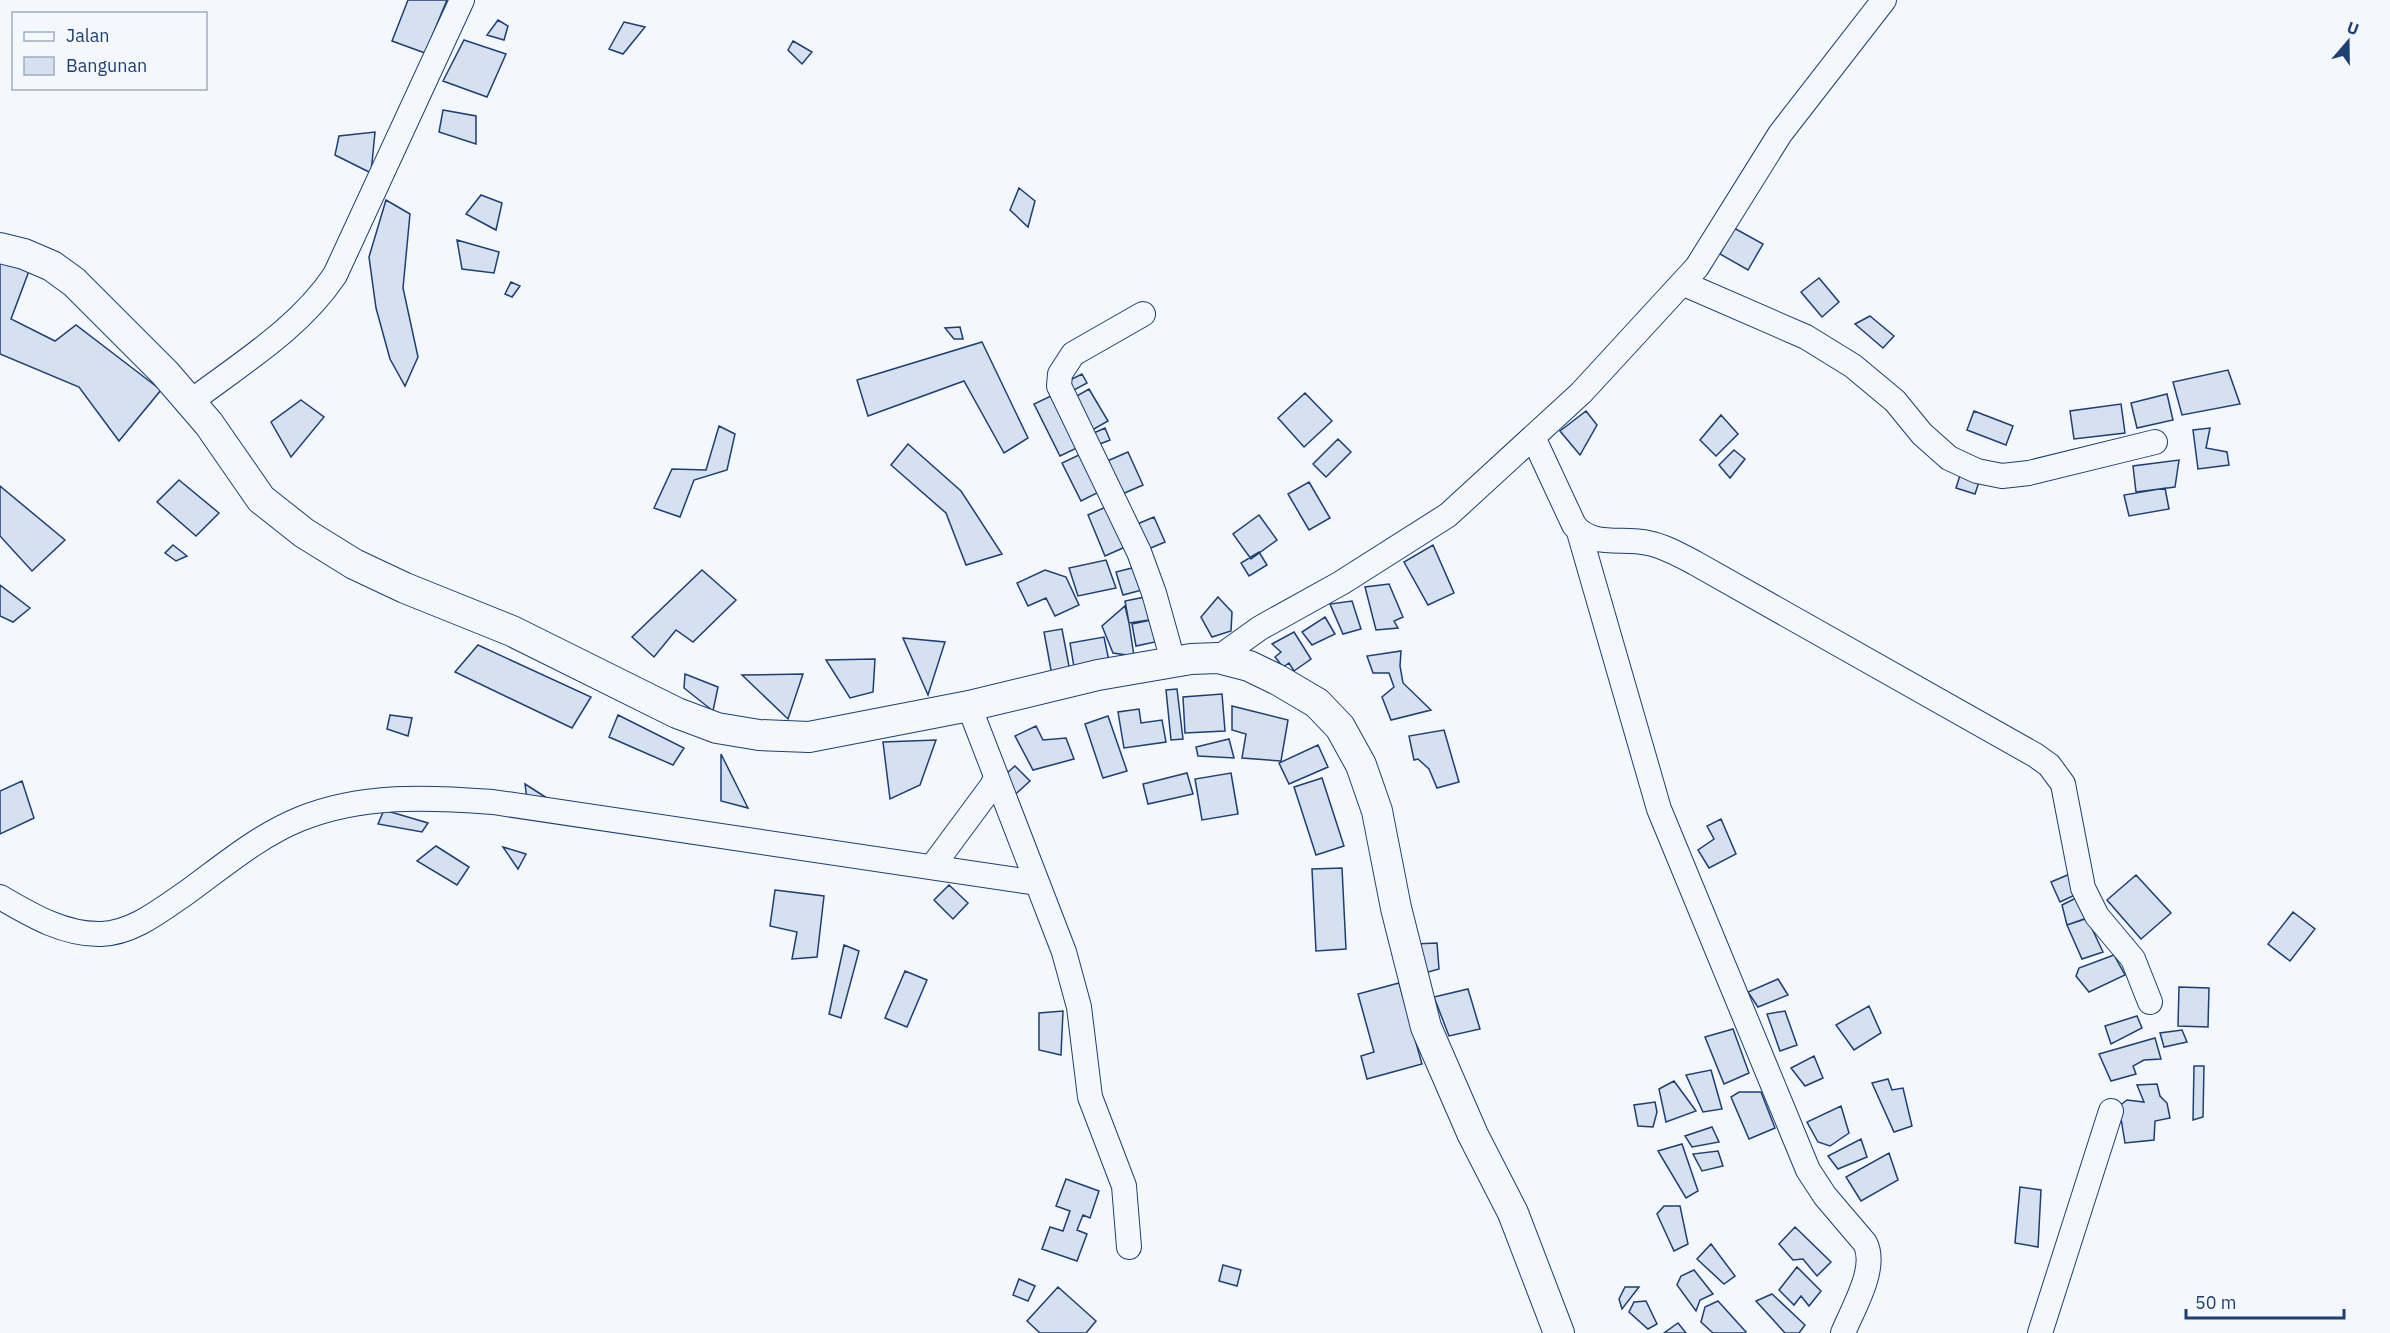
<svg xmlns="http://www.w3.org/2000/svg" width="2390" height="1333" viewBox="0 0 2390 1333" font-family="'IBM Plex Sans',sans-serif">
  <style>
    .building { fill: #d5e0f0; stroke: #1d3f73; stroke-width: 1.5 }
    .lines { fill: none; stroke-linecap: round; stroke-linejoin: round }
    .minor-casing { stroke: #1d3f73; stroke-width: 26 }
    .major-casing { stroke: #1d3f73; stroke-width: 32 }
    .minor { stroke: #f4f7fb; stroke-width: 24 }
    .major { stroke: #f4f7fb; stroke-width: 30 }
  </style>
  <rect width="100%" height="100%" fill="#f4f7fb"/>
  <path class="building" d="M408,0H447L425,53L392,41Z
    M498,20L508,26L504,40L487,35Z
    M624,22L645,27L623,54L609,49Z
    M464,40L506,54L487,97L443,81Z
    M793,41L812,52L802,64L788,50Z
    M443,110L476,116V144L439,132Z
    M375,132L371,173L335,155L339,136Z
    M1019,188L1035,201L1028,227L1010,210Z
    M481,195L502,203L496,230L466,214Z
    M386,200L410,214L403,288L418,357L405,386L390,359L376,308L369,257Z
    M1734,228L1763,244L1748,270L1720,254Z
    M457,240L499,252L494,273L462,269Z
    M0,261L29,271L11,319L55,341L76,325L161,390L119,441L79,387L0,354Z
    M1819,278L1839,302L1822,317L1801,292Z
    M511,282L520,286L512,297L505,294Z
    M1870,316L1894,336L1883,348L1855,324Z
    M960,327L963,339H954L945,328Z
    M982,342L1028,438L1004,453L964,381L868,416L857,380Z
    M2228,370L2240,404L2182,415L2173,382Z
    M1082,374L1087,383L1065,395L1060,385Z
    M1089,389L1108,421L1087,433L1068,401Z
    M1305,393L1332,421L1304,447L1278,418Z
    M2167,394L2173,420L2137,428L2131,403Z
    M1053,395L1079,447L1060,456L1034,404Z
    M301,400L324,417L291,457L271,422Z
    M2121,404L2125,433L2074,439L2070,411Z
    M1586,411L1597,425L1580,455L1560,431Z
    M1974,411L2013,426L2006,445L1967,430Z
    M1721,415L1738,434L1716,456L1700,440Z
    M719,426L735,434L727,470L694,480L680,517L654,508L672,469L706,470Z
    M1105,428L1110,440L1092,447L1087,436Z
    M2210,428L2206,448L2227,452L2229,465L2198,469L2193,430Z
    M1338,439L1351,452L1326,477L1313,464Z
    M908,444L961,491L1002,554L966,565L946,513L891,465Z
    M1734,450L1745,459L1730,478L1719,465Z
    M1128,452L1143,485L1120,495L1105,462Z
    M1081,454L1099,492L1081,501L1062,463Z
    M2179,460L2175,487L2136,492L2133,466Z
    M1961,472L1980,479L1975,494L1956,488Z
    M179,480L219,513L196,536L157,502Z
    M1309,482L1330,518L1309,530L1288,494Z
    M0,486L65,540L32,571L0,536Z
    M2165,488L2169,509L2129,516L2124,495Z
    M1108,506L1125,547L1105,556L1088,515Z
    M1259,515L1277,540L1251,559L1233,534Z
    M1154,517L1165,542L1146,550L1135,525Z
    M173,545L187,556L176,561L165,553Z
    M1433,545L1454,593L1428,605L1404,562Z
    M1259,552L1267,565L1249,576L1241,563Z
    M1106,560L1116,588L1078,596L1069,568Z
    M1136,567L1142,590L1123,595L1116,572Z
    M702,570L736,600L693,642L676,630L654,657L632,637Z
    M1045,570L1066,577L1079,605L1055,616L1046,598L1028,606L1017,583Z
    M1389,584L1403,617L1394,621L1398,628L1376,630L1365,587Z
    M0,585L30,608L13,622L0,616Z
    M1145,597L1149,620L1129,623L1125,601Z
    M1218,597L1232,612L1231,631L1212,637L1201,617Z
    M1352,601L1361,629L1343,634L1330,604Z
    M1125,606L1129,623L1134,656L1113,653L1102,626Z
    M1325,617L1335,634L1312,645L1302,632Z
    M1151,620L1155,642L1136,646L1132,624Z
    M1062,629L1071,677L1053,681L1044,632Z
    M1294,632L1311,659L1294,671L1289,663L1283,667L1275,657L1281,652L1272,644Z
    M1104,637L1109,661L1074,667L1070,643Z
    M903,638L945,642L928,695Z
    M478,645L591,697L572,728L455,672Z
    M1401,651L1400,666L1403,683L1431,710L1391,720L1382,697L1394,687L1389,673H1373L1367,656Z
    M875,659L873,692L850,698L826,660Z
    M685,674L718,687L713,711L684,688Z
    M803,674L788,719L742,675Z
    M1177,689L1183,739L1171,740L1166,690Z
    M1222,694L1225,731L1185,733L1183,697Z
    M1232,706L1288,720L1281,761L1242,758L1246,734L1232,730Z
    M1139,709L1141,723L1162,720L1166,742L1124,748L1118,712Z
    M390,715L412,718L408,736L387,729Z
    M618,715L684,748L673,765L609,737Z
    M1108,716L1127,771L1103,778L1085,724Z
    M1036,726L1043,740L1066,738L1074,759L1033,770L1015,736Z
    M1444,730L1459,782L1437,788L1429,769L1418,759L1414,760L1409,736Z
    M1229,739L1234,758L1198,756L1196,747Z
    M936,740L920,785L890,799L883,742Z
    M1318,745L1328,767L1289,784L1279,763Z
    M721,754L748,808L721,801Z
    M1015,766L1030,781L1007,802L992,786Z
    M1187,773L1193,794L1148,804L1143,784Z
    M1231,773L1238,814L1202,820L1195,779Z
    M1322,778L1344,846L1316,855L1294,787Z
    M22,781L34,818L0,834V791Z
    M525,784L550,800L527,799Z
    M384,810L428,823L422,832L378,824Z
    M1721,819L1736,854L1709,868L1698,850L1714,839L1707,826Z
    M436,846L469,867L457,885L417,861Z
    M503,847L526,854L518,869Z
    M1342,868L1346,949L1316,951L1312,869Z
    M2084,868L2092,887L2060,902L2051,882Z
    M2136,875L2171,913L2141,939L2107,900Z
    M949,885L968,903L953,919L934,900Z
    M2094,889L2103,913L2067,925L2062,905Z
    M775,890L824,896L817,957L792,959L797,932L770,926Z
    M2293,912L2315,929L2290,961L2268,944Z
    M2087,918L2103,952L2082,959L2067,925Z
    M1437,943L1439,969L1421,974L1414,944Z
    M844,945L859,951L841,1018L829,1014Z
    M2114,955L2125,975L2089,992L2076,976L2079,968Z
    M905,971L927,980L907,1027L885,1018Z
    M1778,979L1788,995L1758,1007L1748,992Z
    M1399,983L1422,1064L1367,1079L1361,1056L1374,1052L1358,994Z
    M2179,987L2209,988L2208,1027L2178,1026Z
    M1468,989L1480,1029L1449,1036L1434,997Z
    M1869,1006L1881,1033L1854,1050L1836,1025Z
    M1063,1011L1061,1055L1039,1050V1013Z
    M1785,1011L1797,1045L1780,1051L1767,1014Z
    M2137,1016L2142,1028L2111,1044L2105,1026Z
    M1733,1029L1749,1073L1724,1084L1705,1037Z
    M2182,1030L2187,1042L2164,1047L2160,1033Z
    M2155,1038L2161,1059L2144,1060L2133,1066L2136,1074L2111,1081L2099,1054Z
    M1814,1056L1823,1078L1805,1086L1791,1068Z
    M2194,1066H2204L2203,1117L2193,1120Z
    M1711,1070L1722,1109L1703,1112L1686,1075Z
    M1888,1079L1892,1090L1903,1088L1912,1126L1894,1132L1872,1083Z
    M1674,1081L1696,1111L1666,1122L1659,1089Z
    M2157,1084L2160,1096L2167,1103L2170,1118L2155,1121L2154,1140L2125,1143L2119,1106L2127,1100L2144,1102L2137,1085Z
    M1739,1092H1761L1775,1128L1749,1139L1731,1097Z
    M1655,1102L1657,1112L1653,1127L1638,1126L1634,1105Z
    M1841,1106L1849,1133L1830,1146L1818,1142L1807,1122Z
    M1712,1127L1719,1142L1692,1147L1685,1136Z
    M1861,1139L1867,1157L1838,1169L1828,1156Z
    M1682,1144L1698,1191L1686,1198L1658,1151Z
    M1718,1151L1723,1166L1702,1171L1693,1154Z
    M1889,1153L1898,1180L1861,1201L1846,1177Z
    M1066,1179L1099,1191L1090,1218L1083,1215L1077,1230L1087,1234L1077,1261L1042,1249L1050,1227L1063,1231L1070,1211L1056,1206Z
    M2020,1187L2041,1190L2038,1247L2015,1243Z
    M1664,1206H1680L1688,1244L1674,1251L1657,1214Z
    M1795,1227L1831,1262L1817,1276L1803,1259L1793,1260L1779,1244Z
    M1711,1244L1735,1276L1724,1284L1697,1259Z
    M1223,1265L1241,1270L1237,1286L1219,1281Z
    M1797,1267L1821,1291L1809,1306L1801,1296L1794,1305L1779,1290Z
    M1694,1270L1713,1294L1700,1300L1696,1311L1677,1285L1681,1276Z
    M1019,1279L1035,1286L1028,1301L1013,1295Z
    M1058,1287L1096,1321L1086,1333H1040L1027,1321Z
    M1625,1287H1639L1622,1309L1619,1299Z
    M1772,1294L1805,1325L1799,1333H1785L1756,1301Z
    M1646,1301L1657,1324L1648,1329L1629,1312L1634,1302Z
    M1718,1301L1746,1332L1745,1333H1713L1701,1322L1705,1307Z
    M1678,1323L1686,1333H1664Z"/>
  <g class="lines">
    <defs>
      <path id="minor" d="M1682,283L1806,337L1853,366L1895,401L1922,434L1949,458L1977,471L2002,476L2029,473L2155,442
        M1143,314L1073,354L1060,374L1059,386L1139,552L1154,593L1173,661
        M189,403C240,364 299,329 335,275L462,0
        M1533,437L1574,525C1591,548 1623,537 1648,543C1664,546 1680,555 1695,563L2035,755L2049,765L2063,784L2083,888L2097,916L2133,959L2150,1002
        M1579,532L1659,809L1808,1170L1825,1196L1865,1243C1878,1268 1853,1308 1843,1333
        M1218,658L1260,628L1341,583L1448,515L1581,393L1697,267L1780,134L1884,0
        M969,706L1064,952L1079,1007L1090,1097L1124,1186L1129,1247
        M932,867L992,786L996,777
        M0,897C31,915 64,935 101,934C133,933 161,910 186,893C222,867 258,836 300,819C362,794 427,797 493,802L1037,883
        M2040,1333L2111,1111"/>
      <path id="major" d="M0,248L24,254L52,266L74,282L165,373L209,424L261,499L304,533L354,564L405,588L512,631L677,713L717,728L759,735L809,737L969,706L1098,675L1191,659L1218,658L1249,666L1278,680L1317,703L1340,727L1361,765L1377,811L1396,908L1426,1027L1473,1135L1513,1213L1559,1333"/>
    </defs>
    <use href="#minor" class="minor-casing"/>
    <use href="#major" class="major-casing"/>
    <use href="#minor" class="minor"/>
    <use href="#major" class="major"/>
  </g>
  <rect x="12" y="12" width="195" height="78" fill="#f4f7fb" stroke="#9eadc5" stroke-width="1.5"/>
  <rect x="24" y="32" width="30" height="9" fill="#f4f7fb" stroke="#9eadc5" stroke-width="1.5"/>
  <text x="66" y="42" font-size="18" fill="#1d3f73">Jalan</text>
  <rect x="24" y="57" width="30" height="18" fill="#d5e0f0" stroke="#9eadc5" stroke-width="1.5"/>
  <text x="66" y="72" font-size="18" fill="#1d3f73">Bangunan</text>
  <g transform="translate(2348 42) rotate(20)" stroke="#f4f7fb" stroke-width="4.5" paint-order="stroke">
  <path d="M0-4.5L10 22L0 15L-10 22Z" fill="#1d3f73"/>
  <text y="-9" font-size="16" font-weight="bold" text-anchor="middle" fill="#1d3f73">U</text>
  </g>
  <path d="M2186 1309v9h158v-9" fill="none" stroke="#1d3f73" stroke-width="3"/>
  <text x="2195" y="1309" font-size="18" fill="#1d3f73" stroke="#f4f7fb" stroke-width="4.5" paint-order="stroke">50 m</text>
</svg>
